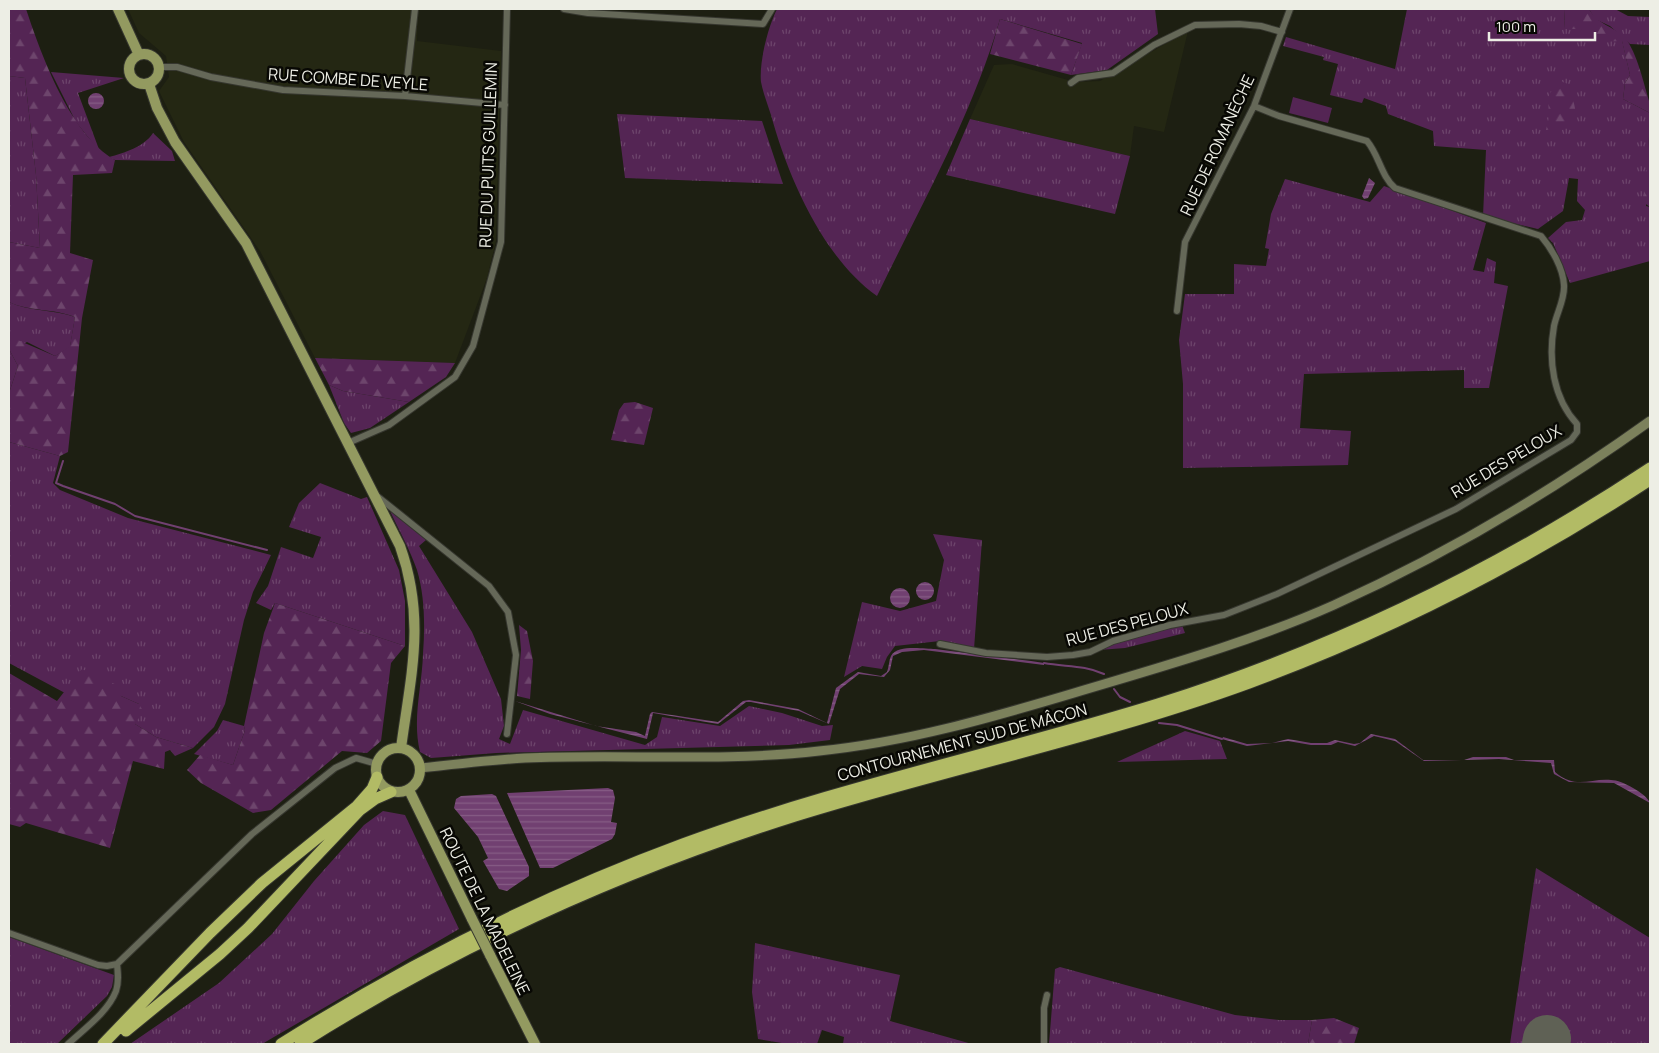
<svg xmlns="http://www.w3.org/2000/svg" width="1659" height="1053" viewBox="0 0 1659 1053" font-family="Manrope,sans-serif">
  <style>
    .built { fill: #242713 }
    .grass { fill: url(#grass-tufts) }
    .forest { fill: url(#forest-firs) }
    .pitch { fill: #542554 }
    .water { fill: url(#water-rules) }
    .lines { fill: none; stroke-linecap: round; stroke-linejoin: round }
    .stream { stroke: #714071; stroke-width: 2 }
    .runway { stroke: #5f6155; stroke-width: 48 }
    .minor-casing { stroke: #36372f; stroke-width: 8 }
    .secondary-casing { stroke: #36372f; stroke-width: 11 }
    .primary-casing { stroke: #36372f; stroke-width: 12 }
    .motorway-casing { stroke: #36372f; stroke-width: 13 }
    .minor { stroke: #656858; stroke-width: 6 }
    .secondary { stroke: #7c815c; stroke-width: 9 }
    .primary { stroke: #939a60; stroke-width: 10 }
    .motorway { stroke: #b2bb65; stroke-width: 11 }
    .primary-bridge-casing { stroke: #36372f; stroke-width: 12; stroke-linecap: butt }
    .primary-bridge { stroke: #939a60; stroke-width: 10 }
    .labels { text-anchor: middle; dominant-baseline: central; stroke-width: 5; stroke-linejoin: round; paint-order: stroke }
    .street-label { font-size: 16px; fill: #edeee5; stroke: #080804 }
  </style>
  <defs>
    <pattern id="grass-tufts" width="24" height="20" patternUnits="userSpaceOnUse" patternTransform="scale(1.25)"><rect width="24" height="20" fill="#542554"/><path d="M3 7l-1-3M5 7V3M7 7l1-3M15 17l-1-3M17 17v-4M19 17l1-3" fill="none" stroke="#6d456c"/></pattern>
    <pattern id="forest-firs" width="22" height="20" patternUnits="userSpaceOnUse" patternTransform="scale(1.25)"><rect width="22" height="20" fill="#542554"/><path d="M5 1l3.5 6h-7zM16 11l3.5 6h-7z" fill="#6d456c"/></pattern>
    <pattern id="water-rules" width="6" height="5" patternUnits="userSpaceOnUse" patternTransform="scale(1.25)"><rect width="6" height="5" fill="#714071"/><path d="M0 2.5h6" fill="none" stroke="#865c85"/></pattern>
  </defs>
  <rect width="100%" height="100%" fill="#1d1f12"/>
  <path class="built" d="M128,9H418L417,41L501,51L496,241L487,278L455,363L315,358L260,251L184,142L159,91L169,77L166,56L139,33Z
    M1188,31L1164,132L1134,126L1130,156L970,119L994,65L1012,64L1075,82L1100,81Z"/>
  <path class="grass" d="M777,9H1155L1158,34L1107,70L1071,75L1082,43L1000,19C972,116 921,205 877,296C823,258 788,177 771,115C768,105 763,93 761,82C759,62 768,27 777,9Z
    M1407,9H1564L1565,29H1581L1622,40L1630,75L1625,83L1623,99L1650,113L1646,206L1650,207V261L1570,283L1553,243L1548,238L1566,222L1582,220L1585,210L1577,201L1578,179L1569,178L1563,211L1538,229L1483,216L1486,150L1434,146L1433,131L1388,114L1386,106L1364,98L1362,103L1330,95L1338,64L1323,60L1324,57L1283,46L1286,37L1395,69Z
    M1589,9H1615L1628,16L1650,17V45L1630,44L1610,26L1595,19Z
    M51,72L124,78L78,93L100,152L76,122Z
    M9,76L25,78L36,175L40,248L9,242Z
    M617,114L762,121L783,184L625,178Z
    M970,119L1130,156L1115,214L946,175Z
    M153,133L172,151L175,161L115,160L109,157C124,153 144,147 153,133Z
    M1285,179L1370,202L1384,186L1486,223L1473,270L1484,272L1487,258L1496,262L1494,283L1508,286L1489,388H1464V370L1304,374L1300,428L1351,431L1348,465L1183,468V384L1179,340L1185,294H1234V264L1266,266L1269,249L1265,248L1271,214Z
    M9,302C30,312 53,309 75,317L70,347L55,356L27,342L10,351L18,366L9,393Z
    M329,385L343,391L409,402L370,428L351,433L344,423Z
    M9,442L60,456L53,483L60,490L128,518L271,555L253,592L244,620L225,704L214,727L193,748L156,737L135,724L139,704L121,696L82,670L65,693L9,663Z
    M320,483L361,499L367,497L399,570L405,601V646L275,603L271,610L256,603L268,586L281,547L313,558L321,537L289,527L299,503Z
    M390,511L426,540L419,546L472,632L501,699L504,726L499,739L510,744L523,710L645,745L657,737L662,717L720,726L749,706L782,713L822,726L833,725L830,740L789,745L496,753L431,758L420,752C412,719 422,687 423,654C425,626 425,597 417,570C410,550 399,530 390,511Z
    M933,534L982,540L974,649L940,641L895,646L887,657L882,669L862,666L844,677L862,602L900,611L936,601L944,560Z
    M1182,625L1185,633L1125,648L1099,650L1114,644Z
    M223,720L244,726L245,730L233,765L194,754L217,731Z
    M1185,731L1220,741L1227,759L1117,762Z
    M383,811L405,815L459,929L262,1044H130L219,983L272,934L314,881L364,825Z
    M1536,868L1650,938V1044H1549L1550,1038L1542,1037L1541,1044H1510Z
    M9,937L114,975L112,987L107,996L57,1044H9Z
    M755,943L900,975L890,1021L972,1044H843L844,1037L822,1030L817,1044H788L758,1039L752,992Z
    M1060,967L1235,1015L1279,1020H1312L1308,1044H1049L1055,969Z"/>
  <path class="forest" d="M9,9H26C42,57 70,134 115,160L112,173L73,175L70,253L93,260L82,318L68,452L60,456L9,442V393L18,366L10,351L13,338L55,356L70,346L75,317C53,308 30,312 9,302V242L40,248L36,175L25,78L9,76Z
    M1564,9H1589C1598,25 1612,25 1625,38C1637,52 1644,85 1650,104V113L1623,99L1625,83L1630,75L1622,41L1595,42L1584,37L1581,29H1565Z
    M1000,19L1082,44L1071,75L990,54Z
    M1558,80L1570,85L1576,113L1573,126L1546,130L1549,117L1548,97Z
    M1650,126V207L1643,202Z
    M315,358L455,363L446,377L409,402L343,391L329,385Z
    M635,402L653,408L644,445L611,440L619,410L624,403Z
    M275,603L405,646L391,663L381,741L367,753L342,751L271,810L253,813L201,783L187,770L200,755L233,765L245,730L244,726L264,633Z
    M519,625L527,631L533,661L530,699L517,696L521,650Z
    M82,669L119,686L121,696L139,704L143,711L135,724L156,737L193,748L175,756L170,750L165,752L164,769L133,761L110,848L26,823L20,827L9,824V673L57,701Z
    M1334,1018L1359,1028L1354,1044H1308L1312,1020Z"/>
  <path class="pitch" d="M1293,97L1332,108L1328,123L1289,113Z"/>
  <path class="water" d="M88 101a8 8 0 1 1 16 0a8 8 0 1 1-16 0Z
    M1369,178L1375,183L1368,198L1364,199L1362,196Z
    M916 591a9 9 0 1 1 18 0a9 9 0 1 1-18 0Z
    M890 598a10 10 0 1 1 20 0a10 10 0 1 1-20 0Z
    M935,649L1031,661L1044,663V665L924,650L902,652L893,656L890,670L884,677L859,674L840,689L829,724L799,711L751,702H746L718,724L653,713L647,739L550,714L515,701L596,726L636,732L645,736L650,714L652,712L718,722L743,701L749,700L798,709L827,723L836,688L858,672L881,676L887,672C889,667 889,660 891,656C897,644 925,649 935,649Z
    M1371,734L1395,739L1423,760H1464L1473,757H1506L1514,760H1554L1555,772C1576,790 1590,778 1611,780C1622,780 1647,794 1650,803L1614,783L1569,782L1554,774L1551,763L1499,759L1424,761L1395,741L1374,736L1355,746L1338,742L1331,745H1311L1288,741L1247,746L1222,739L1223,737L1247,744L1272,743L1288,739L1311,743H1327L1335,740L1354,744L1360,743Z
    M608,788L613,790L615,798L611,822L617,823L615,834L612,839L553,868H540L507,793Z
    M492,794L496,796L529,867V876L507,891L499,889L483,861L488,858L478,837L454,808L456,799L461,796Z"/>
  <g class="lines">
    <path class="stream" d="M63,461L56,483L63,486L115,504L135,516L267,550
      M1044,663C1066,667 1084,665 1104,674
      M1114,689L1120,697L1130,702
      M1159,723L1177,725L1222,739"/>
    <path class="runway" d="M1546,1044L1547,1039"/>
    <defs>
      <path id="minor" d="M564,9L588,13L763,24L772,9
        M160,67H177L211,77L283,90L405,96L505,105
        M1071,83L1078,78L1113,73L1154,45L1195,25L1239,24L1261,26L1282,32
        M405,96L415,9
        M1177,311L1185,242L1254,106L1290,9
        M348,443L389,425L455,377L473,346L501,242L507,9
        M377,496L489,586L508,612L516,655L507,734
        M940,644L986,653L1047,657L1073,655L1090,652L1113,641L1170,625L1224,615L1277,594L1456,509L1571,440L1577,432V424C1553,398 1548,360 1554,326C1557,312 1565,299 1564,285C1563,268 1552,249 1541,236L1395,188C1381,176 1379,155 1367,141L1279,116L1254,106
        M9,933L98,965L107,966L117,964L252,834L335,768L356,758L377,764
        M68,1044C84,1029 108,1012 116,991C119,982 118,973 117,964
        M1044,1044V1008L1047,995"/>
      <path id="secondary" d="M421,768C456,764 490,760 525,758C623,754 722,762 819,751C907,742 990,718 1074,693C1161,667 1251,642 1334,605C1445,555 1551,492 1650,421"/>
      <path id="primary" d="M118,9L139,55
        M129 69a15 15 0 1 1 30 0a15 15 0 1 1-30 0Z
        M149,84L157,108L175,142L246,243L400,546C426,619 411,674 401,748
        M376 770a22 22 0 1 1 44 0a22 22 0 1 1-44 0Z
        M409,790L472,919
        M490,955L535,1044"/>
      <path id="motorway" d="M126,1031L220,954L248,928L360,810L375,799L391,792
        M103,1044L210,933L262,883L357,806L372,789L377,777
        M281,1044C408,964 542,896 683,844C838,787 1000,753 1158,704C1332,649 1498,569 1650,468
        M300,1044C454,947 621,871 795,816C946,769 1101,737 1249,683C1391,631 1524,562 1650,480"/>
    </defs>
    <use href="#minor" class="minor-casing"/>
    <use href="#secondary" class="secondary-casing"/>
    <use href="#primary" class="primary-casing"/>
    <use href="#motorway" class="motorway-casing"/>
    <use href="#minor" class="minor"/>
    <use href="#secondary" class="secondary"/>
    <use href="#primary" class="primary"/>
    <use href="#motorway" class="motorway"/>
    <defs>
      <path id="primary-bridge" d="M472,919L490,955"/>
    </defs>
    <use href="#primary-bridge" class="primary-bridge-casing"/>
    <use href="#primary-bridge" class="primary-bridge"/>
  </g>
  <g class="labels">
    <g class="street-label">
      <text transform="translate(348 79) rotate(4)">RUE COMBE DE VEYLE</text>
      <text transform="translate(1217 145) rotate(-65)">RUE DE ROMANÈCHE</text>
      <text transform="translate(488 155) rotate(-88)">RUE DU PUITS GUILLEMIN</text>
      <text transform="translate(1506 461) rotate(-31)">RUE DES PELOUX</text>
      <text transform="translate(1127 624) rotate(-15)">RUE DES PELOUX</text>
      <text transform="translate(962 742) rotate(-15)">CONTOURNEMENT SUD DE MÂCON</text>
      <text transform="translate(485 911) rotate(64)">ROUTE DE LA MADELEINE</text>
    </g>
  </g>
  <rect width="1659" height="1053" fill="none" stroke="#edeee5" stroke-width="20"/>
  <path d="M1489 32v8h106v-8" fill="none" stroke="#edeee5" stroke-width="2.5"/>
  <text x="1496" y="32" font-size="15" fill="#edeee5" stroke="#080804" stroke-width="4" paint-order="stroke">100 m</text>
</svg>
